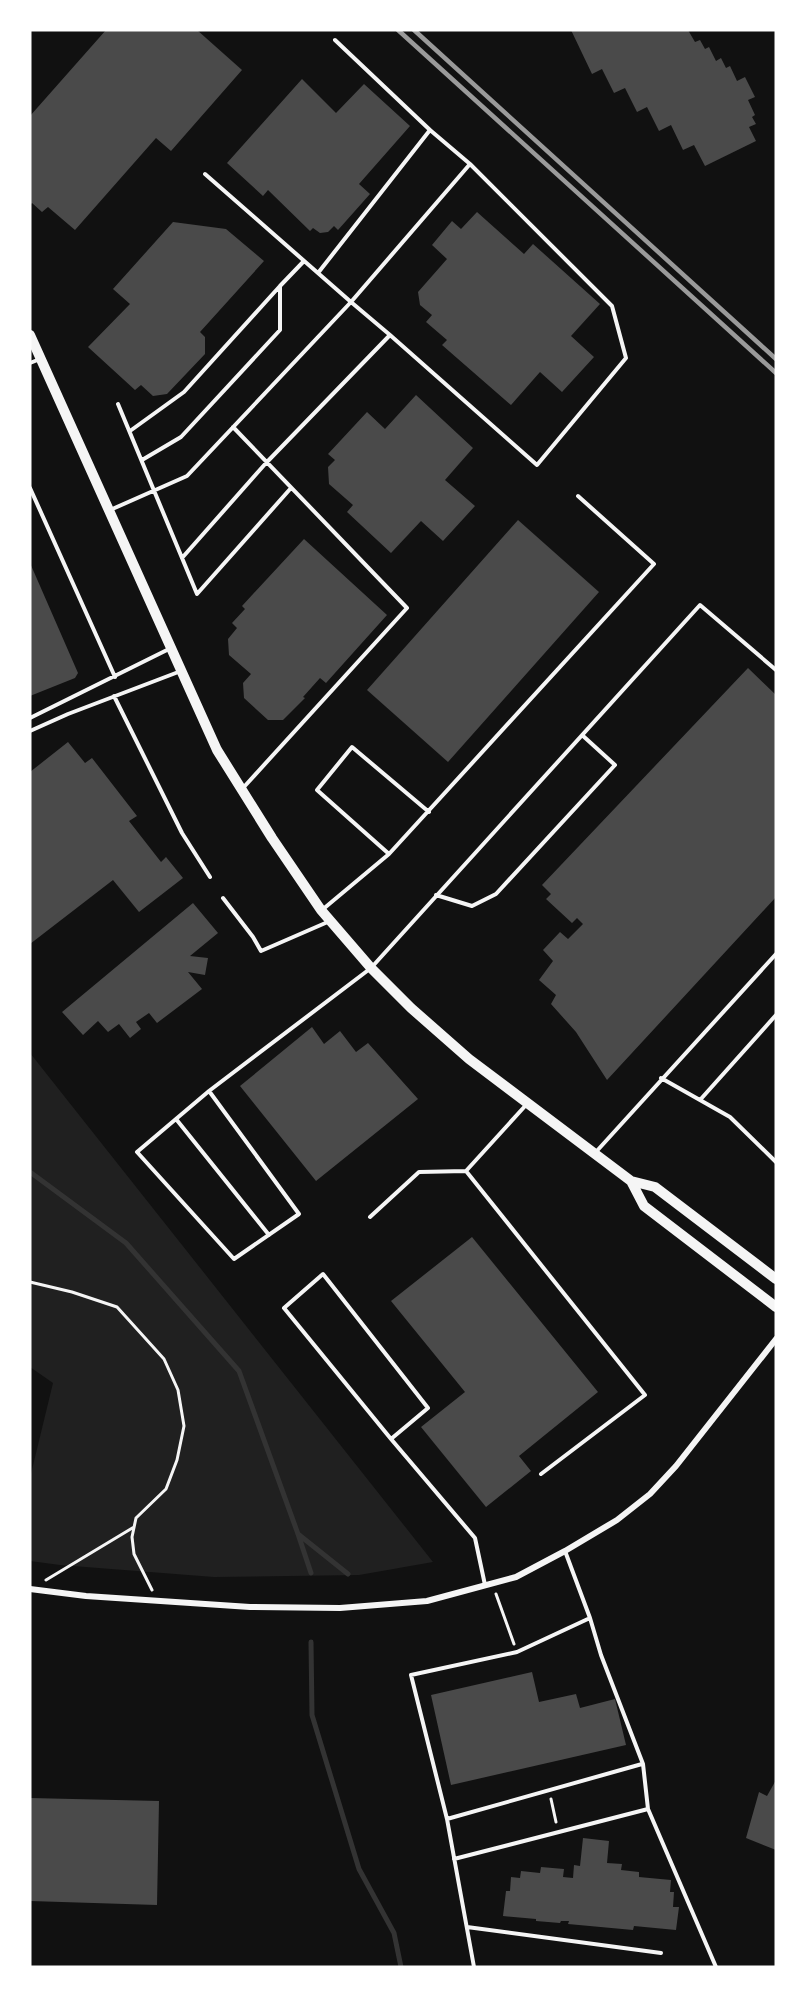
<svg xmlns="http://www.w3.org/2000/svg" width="806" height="1997" viewBox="0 0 806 1997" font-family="'DM Sans',sans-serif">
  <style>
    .green { fill: #202020 }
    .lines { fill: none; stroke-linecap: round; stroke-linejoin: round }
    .stream { stroke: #333; stroke-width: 5 }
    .building { fill: #4a4a4a }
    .path { stroke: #f5f5f5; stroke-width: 3 }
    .service { stroke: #f5f5f5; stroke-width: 4 }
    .minor { stroke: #f5f5f5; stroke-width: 6 }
    .tertiary { stroke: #f5f5f5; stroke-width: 10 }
    .rail { stroke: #9a9a9a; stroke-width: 4.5 }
  </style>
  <rect width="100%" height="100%" fill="#111"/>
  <path class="green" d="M30,1053L433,1562L359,1575L214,1577L60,1565L30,1561V1478L53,1383L30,1367Z"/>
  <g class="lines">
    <path class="stream" d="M30,1172L126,1243L239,1371L298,1534L311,1573
      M298,1534L348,1574
      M311,1642L312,1715L359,1869L394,1933L401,1967"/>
  </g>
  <path class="building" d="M106,30H197L242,70L171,151L156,138L75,230L48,207L42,212L32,203L30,205V116Z
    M571,30H688L695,42L700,40L705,49L709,47L716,61L721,58L726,68L730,66L737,81L745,77L755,97L748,100L755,115L752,117L756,124L749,127L756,141L705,166L694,145L683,150L671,125L659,131L647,107L637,112L625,88L614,93L602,69L592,74Z
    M302,79L336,113L364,84L410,126L359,184L370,194L338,230L334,226L328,232L320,233L313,228L310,231L268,190L263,196L227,163Z
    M477,212L524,254L533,244L600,304L571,336L594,357L562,392L540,372L511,405L442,345L447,340L426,322L432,315L420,305L418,292L447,259L432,245L452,221L461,229Z
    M173,222L226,229L264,261L200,332L205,337V354L167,394L153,396L141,385L135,390L88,347L130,304L113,289Z
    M416,395L473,448L445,480L475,506L443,541L421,521L391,553L347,512L353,505L329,484L328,467L335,460L328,454L367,412L385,429Z
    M518,520L599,592L448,762L367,690Z
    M304,539L387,615L326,683L320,678L303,697L305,698L283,720H268L244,698L243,683L251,674L229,655L228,639L237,628L232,623L245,609L242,606Z
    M30,563L78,673L75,678L30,696Z
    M748,668L776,695V897L607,1080L576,1032L551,1004L556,995L539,980L553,961L543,950L560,932L568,939L583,924L577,918L572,923L546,899L551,894L542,885Z
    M68,742L85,763L92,758L137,816L129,821L161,862L166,857L183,878L139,912L113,880L30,944V772Z
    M193,903L218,933L190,956L208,958L205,975L188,972L202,989L157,1023L149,1013L136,1022L141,1029L130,1038L119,1024L108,1032L98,1021L83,1035L62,1012Z
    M312,1027L324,1044L340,1031L356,1052L368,1043L418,1099L316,1181L240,1086Z
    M472,1237L598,1392L519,1456L531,1471L486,1507L421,1427L465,1392L391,1301Z
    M532,1672L539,1702L576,1694L580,1708L615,1699L626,1745L451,1785L431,1695Z
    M776,1780V1850L746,1838L759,1792L767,1796Z
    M30,1798L159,1801L157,1905L30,1901Z
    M583,1838L609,1841L607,1863L622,1864L621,1870L639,1872V1877L671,1880L670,1892H674L673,1907H679L676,1930L634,1926L633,1930L568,1924L569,1921H561L560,1923L536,1921V1919L503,1916L506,1891H510L511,1877L520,1878L521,1871L540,1873L541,1867L564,1869L563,1877L573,1878L574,1865L580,1866Z"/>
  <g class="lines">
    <path class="path" d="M30,1282L72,1292L117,1307L164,1359L178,1390L184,1426L177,1460L166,1489L136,1518L132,1537L134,1554L152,1590
      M46,1580L134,1527
      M496,1594L514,1644
      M551,1799L556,1822"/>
    <path class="service" d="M335,40L430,130
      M390,335L537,465L626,358L612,306L470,164
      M30,363L40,359
      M118,404L197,594L291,488
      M233,427L407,608L243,788
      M130,431L184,392L280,286
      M142,460L181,437L280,330V286L304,261
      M30,488L115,677
      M110,510L187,476L351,302L205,174
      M182,558L266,463L390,335L351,302L470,164L430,130L318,273
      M114,696L182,833L210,877
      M30,718L169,649
      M30,731L68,714L181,671
      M389,854L317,790L352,747L429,812
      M436,895L472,906L496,894L615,765L582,735
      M223,898L253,937L261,951L330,921
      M322,910L389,854L654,564L578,496
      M661,1078L730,1117L776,1162
      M209,1091L299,1214L234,1259L137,1152L209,1091L371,968L700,605L776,670
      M700,1100L776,1015
      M176,1119L269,1235
      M595,1153L776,954
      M466,1171L645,1395L541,1474
      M370,1217L419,1172L466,1171L526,1105
      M323,1274L428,1408L391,1439L284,1308Z
      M391,1439L475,1538L485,1585
      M565,1551L590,1618L601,1655L643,1764L648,1809L716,1967
      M447,1819L642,1764
      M454,1859L648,1809
      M467,1927L661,1953
      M474,1967L447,1819L411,1675L517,1652L590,1618"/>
    <path class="minor" d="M30,1589L86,1596L250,1607L340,1608L427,1601L516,1577L565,1551L617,1520L650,1494L676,1466L776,1339"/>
    <path class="tertiary" d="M30,335L217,750L272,838L321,910L371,968L411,1008L469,1059L631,1181L655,1187L776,1279
      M631,1181L644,1206L776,1307"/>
    <path class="rail" d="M398,30L776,373
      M414,30L776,359"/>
  </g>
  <rect width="806" height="1997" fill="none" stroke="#ffffff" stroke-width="63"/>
</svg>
